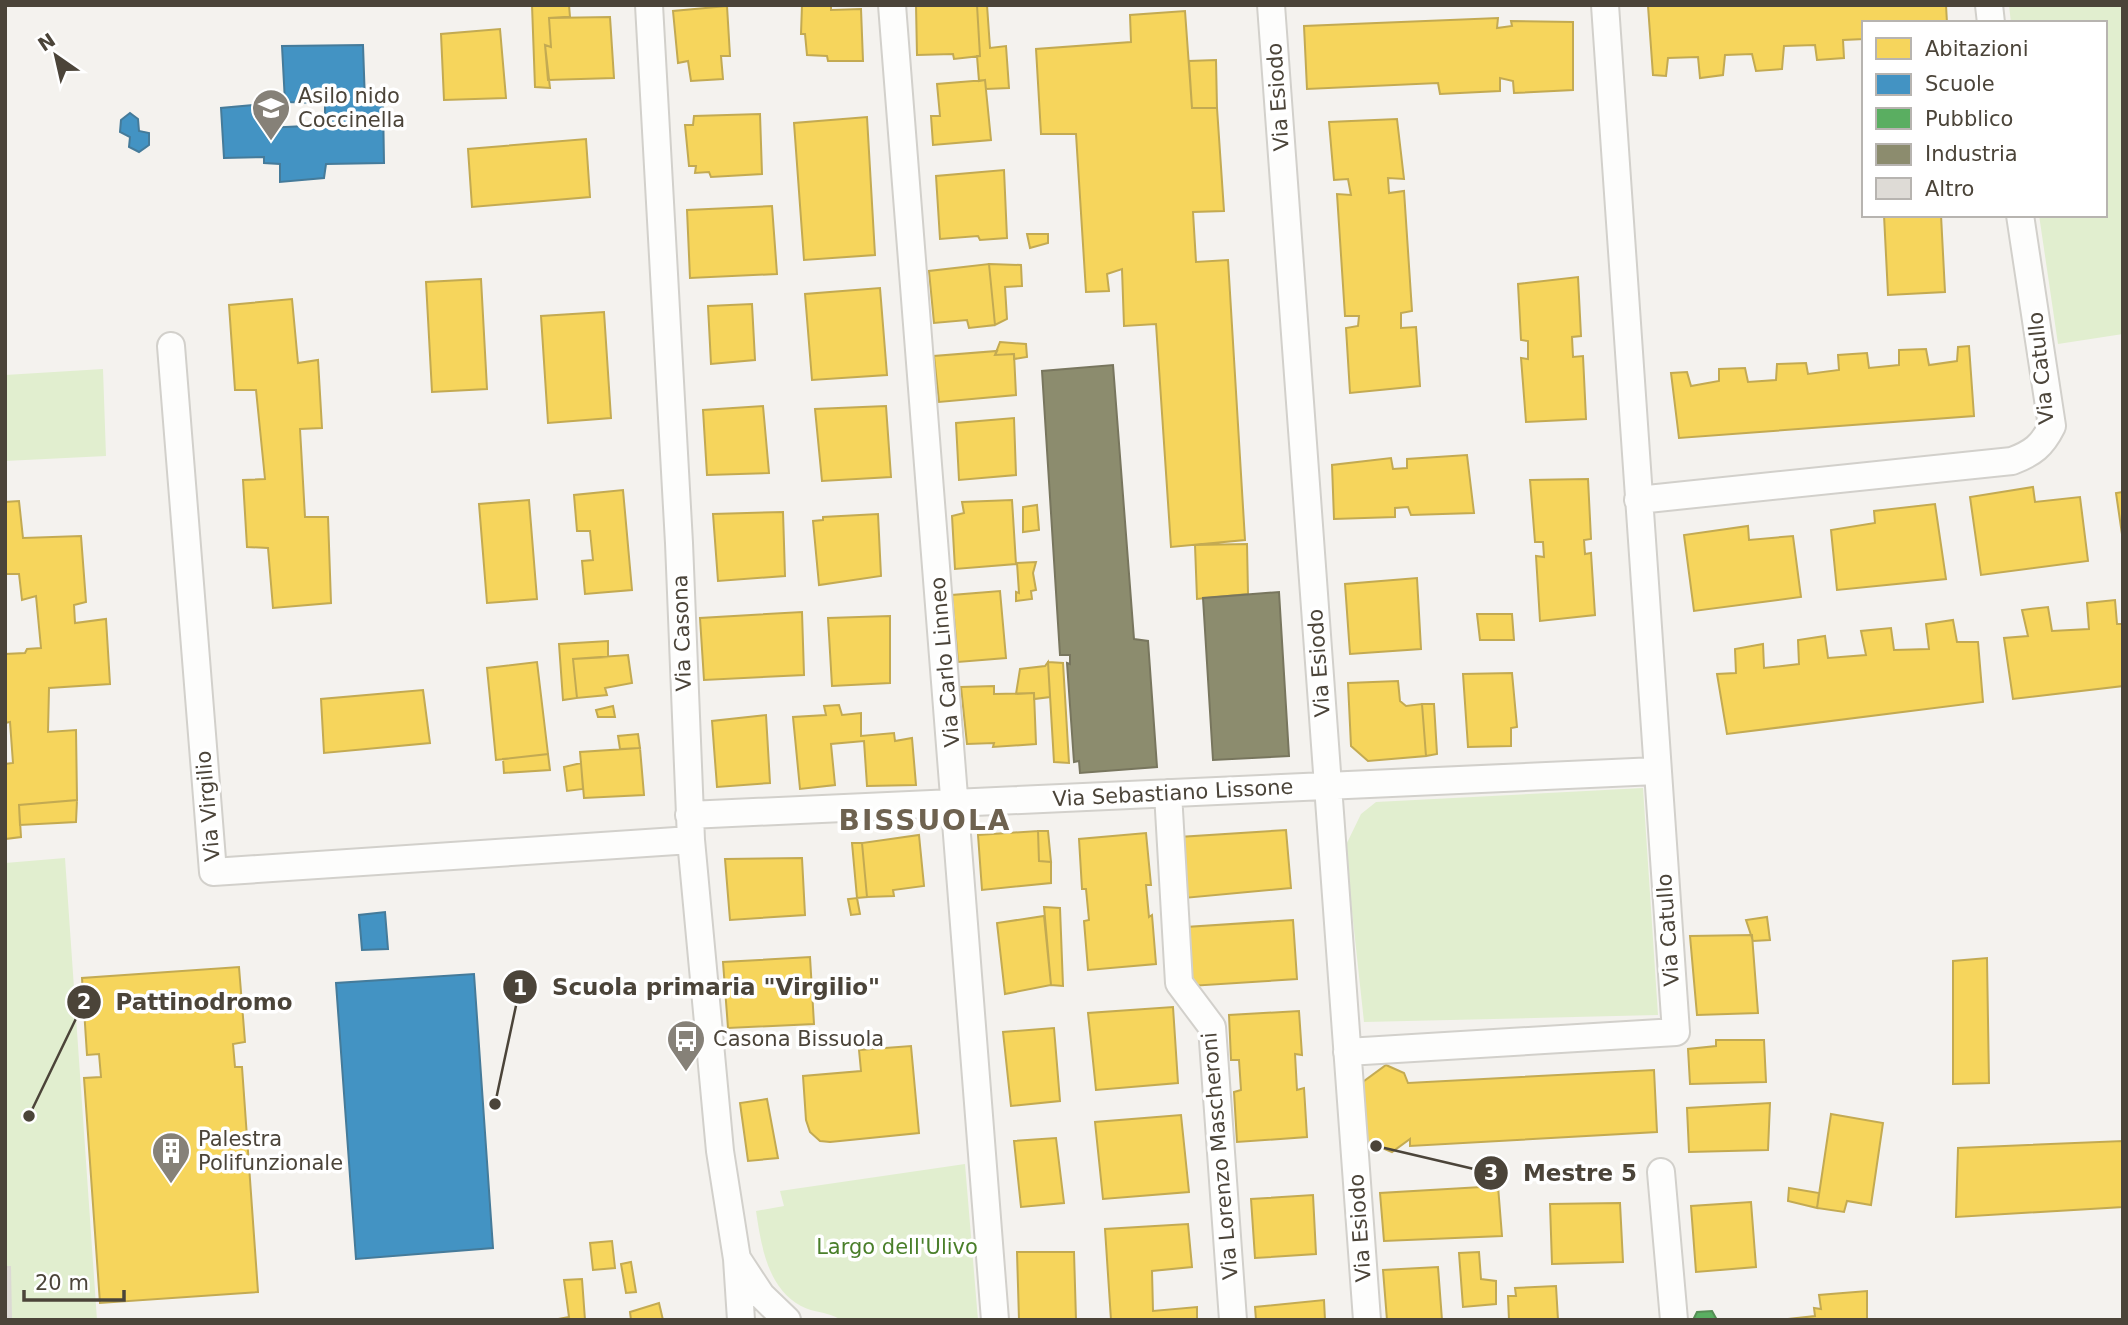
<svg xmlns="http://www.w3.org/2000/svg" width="2128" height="1325" viewBox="0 0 2128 1325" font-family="'DejaVu Sans',sans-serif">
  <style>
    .green { fill: #e1eecf }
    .homes { fill: #f6d55c; stroke: #c3aa52; stroke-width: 2 }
    .schools { fill: #4393c3; stroke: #457b9a; stroke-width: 2 }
    .public { fill: #5aae61; stroke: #568e55; stroke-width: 2 }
    .industry { fill: #8c8c6e; stroke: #78765e; stroke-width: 2 }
    .building { fill: #dedbd6; stroke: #dcd9d4; stroke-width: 2 }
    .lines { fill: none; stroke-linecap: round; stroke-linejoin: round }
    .minor-casing { stroke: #d2d0cb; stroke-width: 30 }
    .minor { stroke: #fdfdfc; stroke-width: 26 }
    .labels { text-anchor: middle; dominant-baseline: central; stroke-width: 7; stroke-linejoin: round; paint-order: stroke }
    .poi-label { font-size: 21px; fill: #4b4439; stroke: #fff; text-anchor: start }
    .street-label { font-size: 21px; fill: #4b4439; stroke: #fff }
    .park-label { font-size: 21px; fill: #4a7f2a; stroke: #fff }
    .district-label { font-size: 28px; font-weight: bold; letter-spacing: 2px; fill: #6e6250; stroke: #fff }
    .leader { fill: none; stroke: #4b4439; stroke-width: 2.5 }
    .callout-dot { fill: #4b4439; stroke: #fff; stroke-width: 2.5 }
    .mark-label { font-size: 21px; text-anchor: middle; font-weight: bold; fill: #fff }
    .callout-label { font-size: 23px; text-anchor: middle; font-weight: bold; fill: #4b4439; stroke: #fff; stroke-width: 7; stroke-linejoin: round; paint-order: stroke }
  </style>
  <rect width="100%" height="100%" fill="#f4f2ee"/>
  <path class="green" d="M2009,5H2123V334L2058,344L2039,215H2105V23H2011Z
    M103,369L106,456L5,461V375Z
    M1643,788L1658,1015L1364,1022L1345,847L1361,814L1376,802Z
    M65,858L97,1320H5V863Z
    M965,1164L978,1320H841C827,1311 814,1313 801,1306C767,1288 761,1244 756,1211L784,1206L780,1191Z"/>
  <path class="homes" d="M532,5H569L570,17L549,18L551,47L545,45L550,88L535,87Z
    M802,5H831V10L861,9L863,61H828L827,56L807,55L805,34H801Z
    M916,5H977L980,56L954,59L953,54L917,55Z
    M977,5H987L990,48L1006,46L1009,88L986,89L985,80L979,81L977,56H980Z
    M1668,5H1946L1947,23H1864V39L1843,40L1844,58L1817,60L1815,45L1784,46L1782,69L1756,71L1752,54L1725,55L1723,75L1700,78L1698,57L1668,58L1666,76L1653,75L1648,6Z
    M727,6L730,56H721L723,79L691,81L688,61L678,63L673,11Z
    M1185,11L1192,108H1217L1224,211L1193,212L1196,262L1228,260L1245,540L1171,547L1156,324L1124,326L1122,269L1107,274L1109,291L1086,292L1076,134H1041L1036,49L1131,42L1130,15Z
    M610,17L614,78L548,80L545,45L551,47L549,18Z
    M1498,18L1497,28L1512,26L1511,21L1573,22V90L1514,93L1513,81L1500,78V91L1440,94L1438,83L1307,89L1304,26Z
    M500,29L506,98L444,100L441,34Z
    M1216,60L1217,108H1192L1189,61Z
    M985,80L991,140L933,145L931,116H940L937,84Z
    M760,114L762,174L711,177L709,172L695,173L696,166H689L685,125H693L694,116Z
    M867,117L875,255L804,260L794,123Z
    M1397,119L1404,179L1388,178L1389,193L1404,191L1412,311L1401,313V328L1416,327L1420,386L1350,393L1346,328L1358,326L1359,316H1345L1337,194L1351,195L1348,179L1334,180L1329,122Z
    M586,139L590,197L472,207L468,149Z
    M1004,170L1007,238L980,240L978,236L940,239L936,176Z
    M772,206L777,274L690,278L687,210Z
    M1884,215H1941L1945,292L1888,295Z
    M1027,234H1048V243L1030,248Z
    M989,264L1021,265L1022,286L1005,287L1007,319L995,325Z
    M989,264L995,325L969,328L967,320L934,323L929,271Z
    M1578,277L1581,336L1572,337L1573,357L1583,356L1586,419L1526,422L1521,358L1528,359V341L1521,340L1518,284Z
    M481,279L487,389L432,392L426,282Z
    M880,288L887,375L812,380L805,294Z
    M292,299L298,363L318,360L322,428L300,429L305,517H328L331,603L273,608L268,548L247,547L243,480L265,479L256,390H235L229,305Z
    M752,304L755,360L711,364L708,306Z
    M604,312L611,418L548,423L541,316Z
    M1000,342L1026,344L1027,357L1014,359V354L995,355Z
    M1969,346L1974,416L1679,438L1671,373L1687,372L1691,386L1719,381V369L1745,368L1748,382L1776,380L1777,364L1806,363L1808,374L1839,370L1838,355L1867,353L1869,368L1899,365V350L1926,349L1929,365L1957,361L1958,347Z
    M997,351L995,355L1014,354L1016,395L939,402L934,356Z
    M763,406L769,473L707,475L703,410Z
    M886,406L891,477L822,481L815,409Z
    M1014,418L1016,475L959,480L956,423Z
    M1467,455L1474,513L1411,515L1408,507L1395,508V517L1334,519L1332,465L1391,458L1393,469L1407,468V459Z
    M1588,479L1591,539L1584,540L1585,554L1591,553L1595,615L1540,621L1536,556L1544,557L1543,542H1535L1530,480Z
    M2033,487L2035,502L2080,497L2088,561L1981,575L1970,497Z
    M623,490L632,590L585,594L582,561L593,560L590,531H577L574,495Z
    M2123,492V541L2116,493Z
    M529,500L537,599L487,603L479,504Z
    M1012,500L1016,564L955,569L952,516L964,513L962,502Z
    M19,501L23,538L81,536L86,602L74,605L75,623L106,619L110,684L49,688L48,732L76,730L77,800L19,805L21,837L5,839V764L13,763L10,722L5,723V654L25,653L27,649L41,648L36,596L22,600L19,574H5V502Z
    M1935,504L1946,579L1837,590L1831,530L1875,523L1874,511Z
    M1037,505L1039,530L1023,532V507Z
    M783,512L785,576L718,581L713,514Z
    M878,514L881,576L819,585L813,521L823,520V517Z
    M1748,526L1749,540L1793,536L1801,597L1694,611L1684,535Z
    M1247,544L1248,594L1197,599L1195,545Z
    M1036,562L1033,573L1036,590L1031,591L1032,599L1016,601V592L1019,593L1017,563Z
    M1417,578L1421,649L1350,654L1345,584Z
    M1000,591L1006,658L958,662L952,595Z
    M2115,600L2117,624H2123V686L2013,699L2004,638L2028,636L2022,610L2048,607L2052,631L2089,629L2087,603Z
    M802,612L804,675L704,680L700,618Z
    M1477,614H1512L1514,640H1480Z
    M890,616V683L832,686L828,618Z
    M1953,620L1957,642H1978L1983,702L1727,734L1717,674L1736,673L1735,649L1763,644L1764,668L1799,664L1798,640L1825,636L1828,658L1866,655L1861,631L1891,628L1894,650L1929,649L1926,624Z
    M608,641V657L573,659L577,698L563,700L559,644Z
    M628,655L632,683L605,688L607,695L577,698L573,659Z
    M537,662L548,754L496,760L487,668Z
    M1048,662L1063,663L1069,763L1054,762Z
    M1048,662L1050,697L1034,699V693L1016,694L1020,669L1045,666Z
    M1512,673L1517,727L1511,728V746L1468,747L1463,674Z
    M1398,681L1400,701L1406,706L1422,704L1426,756L1368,761L1351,746L1348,683Z
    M994,686V694L1034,693L1036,744L993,747L994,743L967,744L961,687Z
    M423,690L430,743L324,753L321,699Z
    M1422,704H1434L1437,754L1426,756Z
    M839,705L842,715L861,713V736L894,733L895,741L912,738L916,785L867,786L864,741L831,744L835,785L800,789L793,717L826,715L824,706Z
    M613,706L615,717H598L596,710Z
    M766,715L770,783L717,787L712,721Z
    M638,734L640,748L620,749L618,736Z
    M640,748L644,795L584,798L580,752Z
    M548,754L550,770L504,773L503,759Z
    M581,763L583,789L567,791L564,767Z
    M77,800L76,822L20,825L19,805Z
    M1286,830L1291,888L1184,898L1179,837Z
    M1038,831H1048L1051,862L1039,861Z
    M1038,831L1039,861L1051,862V883L982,890L978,835Z
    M1146,833L1151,885H1146L1149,917L1152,915L1156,964L1088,970L1084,921L1089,920L1086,889H1082L1079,839Z
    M919,835L924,886L893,890L894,896L867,897L862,843Z
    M852,843H862L867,897L857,898Z
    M802,858L805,915L730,920L725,859Z
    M857,898L860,914L851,915L848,899Z
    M1044,907L1060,908L1063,986L1051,985Z
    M1044,916L1051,985L1005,994L997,923Z
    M1767,917L1770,940L1753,941L1746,920Z
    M1293,920L1297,979L1190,986L1186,927Z
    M1752,935L1758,1013L1697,1015L1690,936Z
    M810,957L814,1024L728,1028L723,962Z
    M1987,958L1989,1083L1953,1084V961Z
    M239,967L245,1042L233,1044L235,1067H242L258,1292L100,1303L84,1078L101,1077L99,1054L87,1055L82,978Z
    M1173,1007L1178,1083L1096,1090L1088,1013Z
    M1299,1011L1302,1055L1295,1054L1297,1090L1304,1088L1307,1137L1237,1142L1234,1092L1241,1090L1239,1060H1231L1229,1015Z
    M1054,1028L1060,1101L1011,1106L1003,1032Z
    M1716,1040H1764L1766,1082L1690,1084L1688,1049L1716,1046Z
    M911,1046L919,1133L830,1142L820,1141L810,1132L806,1120L803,1076L861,1071L859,1050Z
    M1386,1065L1404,1073L1408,1083L1654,1070L1657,1132L1410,1146V1139L1392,1152L1363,1140L1360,1084Z
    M767,1099L778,1158L748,1161L740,1103Z
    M1770,1103L1768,1150L1689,1152L1687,1108Z
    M1831,1114L1883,1123L1871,1205L1847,1201L1844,1212L1817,1208Z
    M1181,1115L1189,1192L1103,1199L1095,1122Z
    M1056,1138L1064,1203L1021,1207L1014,1141Z
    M2123,1141V1207L1956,1217L1958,1148Z
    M1498,1186L1502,1236L1384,1241L1380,1193Z
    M1789,1188L1819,1193L1817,1208L1788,1201Z
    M1313,1195L1316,1254L1255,1258L1251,1199Z
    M1751,1202L1756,1267L1696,1272L1691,1206Z
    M1620,1203L1623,1262L1552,1264L1550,1204Z
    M1188,1224L1192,1267L1152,1271L1153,1311L1197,1307V1320H1111L1105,1229Z
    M612,1241L615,1268L593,1270L590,1243Z
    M1017,1252H1074L1076,1320H1019Z
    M1479,1252L1481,1279L1496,1281V1304L1463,1307L1459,1253Z
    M631,1262L636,1292L626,1293L621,1264Z
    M1438,1267L1442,1320H1387L1383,1270Z
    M582,1279L585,1320H553L569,1317L564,1280Z
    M1556,1286L1558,1320H1509L1508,1296H1516L1515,1288Z
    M1867,1291V1320H1779L1815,1316L1814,1308L1821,1309L1819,1295Z
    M1324,1300L1325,1320H1256L1255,1307Z
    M659,1303L663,1320H631L630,1312Z"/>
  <path class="schools" d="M363,45L365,102H383L384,163L326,164L324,178L280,182V164L264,163V157L224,158L221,108L264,104L266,128L325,125V103L285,102L282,46Z
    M130,113L138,119L139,131L149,133V145L139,152L129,147L130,137L120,132L121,120Z
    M385,912L388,949L362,950L359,915Z
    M474,974L493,1248L356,1259L336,983Z"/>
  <path class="public" d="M1712,1311L1717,1320H1693L1697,1312Z"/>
  <path class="industry" d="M1113,365L1134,639L1148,641L1157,767L1080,773L1079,761L1074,762L1067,663L1070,664V655H1060L1042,371Z
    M1279,592L1289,756L1213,760L1203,598Z"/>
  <path class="building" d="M5,1267H10L11,1317H5Z"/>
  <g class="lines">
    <defs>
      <path id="minor" d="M649,5L679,543L691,840L720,1151L737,1259L741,1320
        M892,5L995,1320
        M1271,5L1367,1320
        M1989,5L1991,23
        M171,346L213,872L691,840
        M1638,500L2012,461C2033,453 2042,446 2052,426L2020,215
        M1168,793L1179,983L1212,1027L1233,1320
        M689,815L1656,771
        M1347,1052L1676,1032L1605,5
        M1661,1172L1674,1320
        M738,1260L761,1295L787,1320"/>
    </defs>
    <use href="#minor" class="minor-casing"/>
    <use href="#minor" class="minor"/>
  </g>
  <defs>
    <symbol id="school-pin" viewBox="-11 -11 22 30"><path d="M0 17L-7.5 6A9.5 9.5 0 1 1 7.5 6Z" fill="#868178" stroke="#fff"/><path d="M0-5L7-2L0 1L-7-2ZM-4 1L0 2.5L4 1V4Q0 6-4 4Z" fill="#fff"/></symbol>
    <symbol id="bus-pin" viewBox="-11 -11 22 30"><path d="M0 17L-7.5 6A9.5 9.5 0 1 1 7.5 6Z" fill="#868178" stroke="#fff"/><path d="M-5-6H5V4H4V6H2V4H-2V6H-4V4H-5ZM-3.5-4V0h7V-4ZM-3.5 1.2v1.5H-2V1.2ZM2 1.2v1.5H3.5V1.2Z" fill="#fff"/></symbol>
    <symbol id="building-pin" viewBox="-11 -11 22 30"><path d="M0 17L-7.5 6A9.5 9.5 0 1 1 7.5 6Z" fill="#868178" stroke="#fff"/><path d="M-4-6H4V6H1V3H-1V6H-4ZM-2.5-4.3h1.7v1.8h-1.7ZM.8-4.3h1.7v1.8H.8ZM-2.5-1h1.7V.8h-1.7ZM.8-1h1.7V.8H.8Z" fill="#fff"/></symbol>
  </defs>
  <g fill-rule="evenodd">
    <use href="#school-pin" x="249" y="86" width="44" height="60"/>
    <use href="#bus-pin" x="664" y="1017" width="44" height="60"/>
    <use href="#building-pin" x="149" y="1129" width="44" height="60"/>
  </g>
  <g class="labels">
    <g class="poi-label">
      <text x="298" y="96">Asilo nido<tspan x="298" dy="24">Coccinella</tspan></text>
      <text x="713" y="1039">Casona Bissuola</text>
      <text x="198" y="1139">Palestra<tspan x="198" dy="24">Polifunzionale</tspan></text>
    </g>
    <g class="street-label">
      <text transform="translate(1278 97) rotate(-94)">Via Esiodo</text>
      <text transform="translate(2041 368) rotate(-96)">Via Catullo</text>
      <text transform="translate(682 633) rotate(-92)">Via Casona</text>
      <text transform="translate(945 662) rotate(-95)">Via Carlo Linneo</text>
      <text transform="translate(1319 663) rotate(-94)">Via Esiodo</text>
      <text transform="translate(1173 793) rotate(-3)">Via Sebastiano Lissone</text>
      <text transform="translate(208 806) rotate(-95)">Via Virgilio</text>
      <text transform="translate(1668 930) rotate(-94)">Via Catullo</text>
      <text transform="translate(1220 1156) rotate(-95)">Via Lorenzo Mascheroni</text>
      <text transform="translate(1360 1228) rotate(-94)">Via Esiodo</text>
    </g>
    <g class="park-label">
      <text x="897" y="1247">Largo dell'Ulivo</text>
    </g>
    <g class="district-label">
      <text x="925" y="820">BISSUOLA</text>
    </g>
  </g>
  <path class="leader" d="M495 1104L520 987M29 1116L84 1002M1376 1146L1491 1173"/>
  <g class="callout-dot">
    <circle cx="495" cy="1104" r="7"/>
    <circle cx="29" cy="1116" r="7"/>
    <circle cx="1376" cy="1146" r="7"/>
    <circle cx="520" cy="987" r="18"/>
    <circle cx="84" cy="1002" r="18"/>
    <circle cx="1491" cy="1173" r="18"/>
  </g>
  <g class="mark-label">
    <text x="520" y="995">1</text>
    <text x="84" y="1009">2</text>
    <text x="1491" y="1180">3</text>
  </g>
  <g class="callout-label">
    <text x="716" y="995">Scuola primaria "Virgilio"</text>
    <text x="204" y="1010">Pattinodromo</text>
    <text x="1580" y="1181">Mestre 5</text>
  </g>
  <rect width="2128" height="1325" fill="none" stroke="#4b4439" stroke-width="14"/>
  <rect x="1862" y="21" width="245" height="196" fill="#ffffff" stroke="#b7b4b0" stroke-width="2"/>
  <rect x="1876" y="38" width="35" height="21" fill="#f6d55c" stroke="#b7b4b0" stroke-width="2"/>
  <text x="1925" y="56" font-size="21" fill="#4b4439">Abitazioni</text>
  <rect x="1876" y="74" width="35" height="21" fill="#4393c3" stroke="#b7b4b0" stroke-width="2"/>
  <text x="1925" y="91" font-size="21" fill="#4b4439">Scuole</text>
  <rect x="1876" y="108" width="35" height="21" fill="#5aae61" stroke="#b7b4b0" stroke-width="2"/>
  <text x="1925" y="126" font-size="21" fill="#4b4439">Pubblico</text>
  <rect x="1876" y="144" width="35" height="21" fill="#8c8c6e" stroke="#b7b4b0" stroke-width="2"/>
  <text x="1925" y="161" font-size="21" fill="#4b4439">Industria</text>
  <rect x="1876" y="178" width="35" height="21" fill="#dedbd6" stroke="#b7b4b0" stroke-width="2"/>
  <text x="1925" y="196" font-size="21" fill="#4b4439">Altro</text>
  <g transform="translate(56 56) rotate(326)" stroke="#ffffff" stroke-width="5" paint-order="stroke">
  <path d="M0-5L12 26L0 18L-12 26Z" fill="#4b4439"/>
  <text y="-10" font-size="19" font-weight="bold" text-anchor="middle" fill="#4b4439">N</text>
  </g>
  <path d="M24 1290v10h100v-10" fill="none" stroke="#4b4439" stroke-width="3.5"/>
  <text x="35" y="1290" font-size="21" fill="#4b4439" stroke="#ffffff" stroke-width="5" paint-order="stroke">20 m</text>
</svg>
